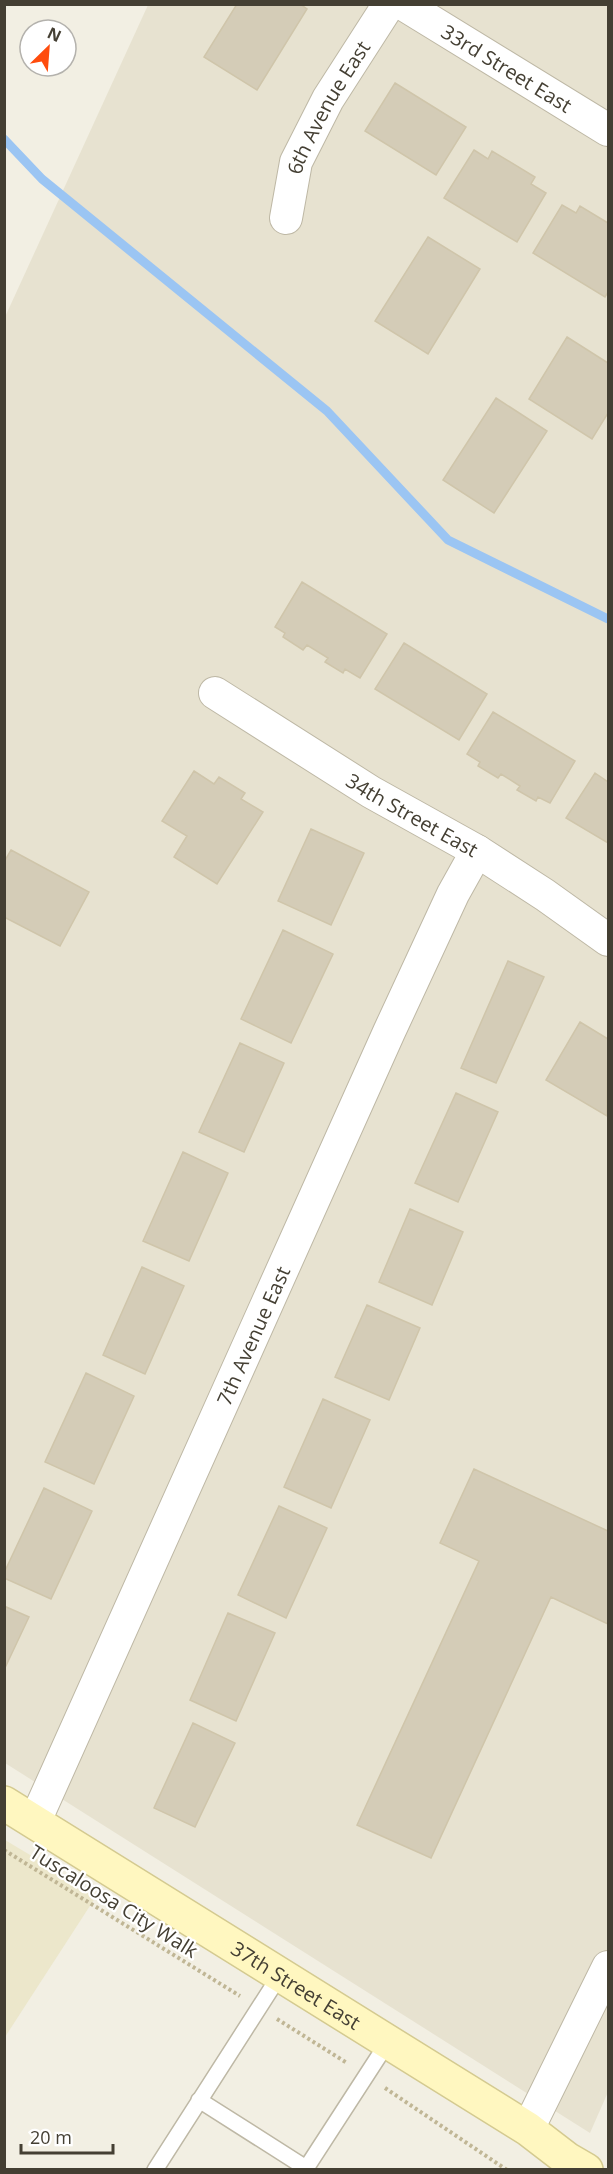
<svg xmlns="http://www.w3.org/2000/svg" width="613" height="2174" viewBox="0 0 613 2174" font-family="'Open Sans',sans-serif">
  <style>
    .residential { fill: #e7e2d0 }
    .education { fill: #ece7cb }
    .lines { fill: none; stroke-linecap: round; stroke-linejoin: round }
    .stream { stroke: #9bc5f3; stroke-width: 9 }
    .building { fill: #d4ccb7; stroke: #cfc5aa; stroke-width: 1.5 }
    .lane-casing { stroke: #beb8a5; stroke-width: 18 }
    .street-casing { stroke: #beb8a5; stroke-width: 34 }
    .secondary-casing { stroke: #d4ca90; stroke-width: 36 }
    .path { stroke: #c0b695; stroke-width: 4; stroke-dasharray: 3 3; stroke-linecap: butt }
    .lane { stroke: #fff; stroke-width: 15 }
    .street { stroke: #fff; stroke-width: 32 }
    .secondary { stroke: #fff7c0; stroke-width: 33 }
    .labels { text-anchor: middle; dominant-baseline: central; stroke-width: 4.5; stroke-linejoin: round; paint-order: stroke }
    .street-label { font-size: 20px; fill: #443f33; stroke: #fff }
  </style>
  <rect width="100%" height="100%" fill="#f2efe3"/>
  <path class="residential" d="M148,5H608V2092L590,2133L5,1763V317Z"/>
  <path class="education" d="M5,1840L97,1895L5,2037Z"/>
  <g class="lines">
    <path class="stream" d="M4,139L42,179L327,411L448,540L608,619"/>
  </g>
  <path class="building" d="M237,4H300L307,9L257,90L204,57Z
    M395,83L466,127L436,175L365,131Z
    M474,150L488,159L492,151L535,177L531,184L546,193L517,242L444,198Z
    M562,205L576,213L580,206L608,223V292L605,297L533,253Z
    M428,237L480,269L428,354L375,321Z
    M567,337L608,363V413L592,439L529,399Z
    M496,398L547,431L494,513L443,480Z
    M302,582L387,634L360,678L345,669L343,673L325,662L328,658L307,645L303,650L283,637L285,633L275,627Z
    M404,643L487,694L459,740L375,689Z
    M493,712L575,761L550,803L538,797L536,801L517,790L520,786L501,774L498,778L478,766L480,762L467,754Z
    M194,771L214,784L219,777L245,793L241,799L263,812L217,884L174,857L187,836L162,821Z
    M595,773L608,782V843L566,818Z
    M311,829L364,853L331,925L278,901Z
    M11,850L89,892L60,946L4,917V862Z
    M283,930L333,954L291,1043L241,1019Z
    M508,961L544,977L496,1083L461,1068Z
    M580,1022L608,1039L607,1116L546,1080Z
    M240,1043L284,1063L244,1152L199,1132Z
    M456,1093L498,1112L458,1202L415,1183Z
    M183,1152L228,1173L189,1261L143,1241Z
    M410,1209L463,1232L432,1305L379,1282Z
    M142,1267L184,1286L145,1374L103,1355Z
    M367,1305L420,1328L389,1400L335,1377Z
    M86,1373L134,1396L94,1484L45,1462Z
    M323,1399L370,1420L331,1508L284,1487Z
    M474,1469L608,1531V1624L551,1597L431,1858L357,1825L479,1561L440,1543Z
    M44,1488L92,1511L51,1599L4,1578V1573Z
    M279,1506L327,1528L286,1618L238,1595Z
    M4,1606L29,1617L4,1670Z
    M228,1613L275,1633L236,1721L190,1700Z
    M193,1723L235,1743L195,1827L154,1808Z"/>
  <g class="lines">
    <defs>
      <path id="lane" d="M199,2100L306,2168
        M155,2170L280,1975
        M305,2170L388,2042"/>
      <g id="street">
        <path id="s1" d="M403,4L608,130"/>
        <path id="s2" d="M286,218L296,162L328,99L389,4"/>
        <path id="s3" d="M215,693L371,792L477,851L545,895L608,940"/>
        <path id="s4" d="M35,1821L389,1032L453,894L477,851"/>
        <path d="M528,2129L608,1967"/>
      </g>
      <g id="secondary">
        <path id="s5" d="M4,1803L528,2129L567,2159L586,2170"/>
      </g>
    </defs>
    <use href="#lane" class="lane-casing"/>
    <use href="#street" class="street-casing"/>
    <use href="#secondary" class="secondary-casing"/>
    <path class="path" d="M4,1850L240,1996
      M277,2019L347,2063
      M385,2088L507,2170"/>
    <use href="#lane" class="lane"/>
    <use href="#street" class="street"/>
    <use href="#secondary" class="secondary"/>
  </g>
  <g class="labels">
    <g class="street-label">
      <text stroke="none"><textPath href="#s1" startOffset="122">33rd Street East</textPath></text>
      <text stroke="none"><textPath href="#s2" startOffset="120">6th Avenue East</textPath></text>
      <text stroke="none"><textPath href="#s3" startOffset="232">34th Street East</textPath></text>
      <text stroke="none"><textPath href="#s4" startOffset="532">7th Avenue East</textPath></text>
      <text transform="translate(114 1901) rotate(32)">Tuscaloosa City Walk</text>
      <text stroke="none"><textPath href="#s5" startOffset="344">37th Street East</textPath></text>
    </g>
  </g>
  <rect width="613" height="2174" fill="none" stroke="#443f33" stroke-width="12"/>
  <g transform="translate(48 48) rotate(25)"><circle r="28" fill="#ffffff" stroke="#b4b2ad" stroke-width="1.5"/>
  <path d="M0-4.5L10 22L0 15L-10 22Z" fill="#ff4c0d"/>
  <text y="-9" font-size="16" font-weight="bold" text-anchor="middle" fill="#443f33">N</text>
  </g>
  <path d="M21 2144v9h92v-9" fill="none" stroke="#443f33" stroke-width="3"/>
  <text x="30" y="2144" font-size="18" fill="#443f33" stroke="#ffffff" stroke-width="4.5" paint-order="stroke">20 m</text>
</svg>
